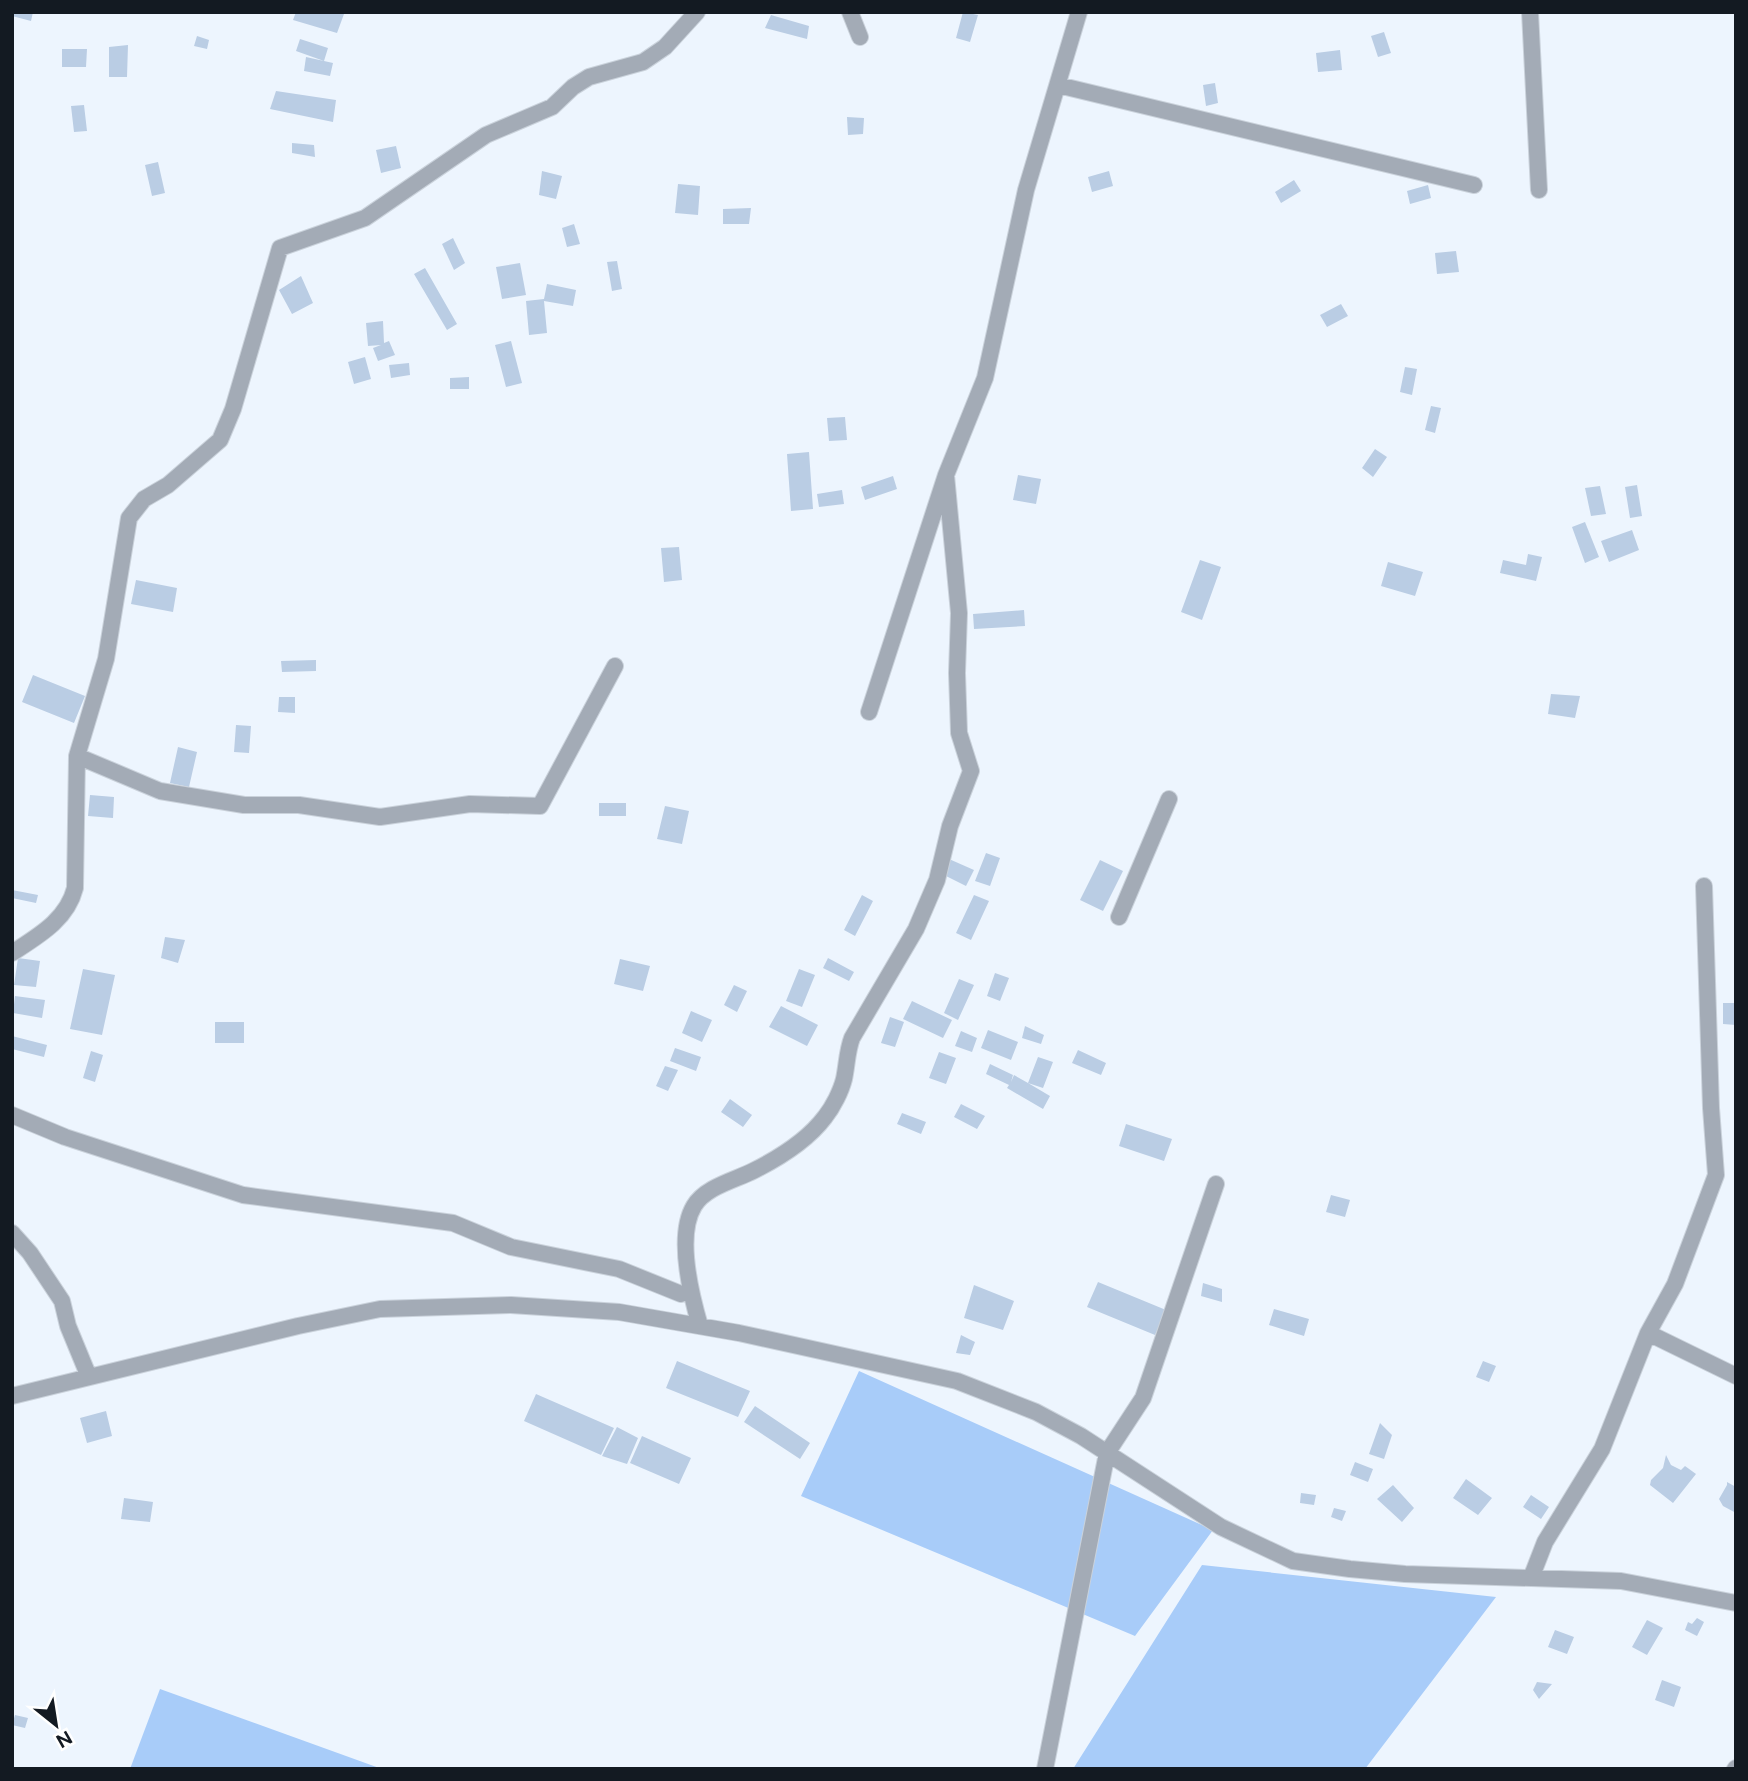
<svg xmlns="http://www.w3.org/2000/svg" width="1748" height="1781" viewBox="0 0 1748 1781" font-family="Figtree,sans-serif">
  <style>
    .green { fill: #a8ccf9 }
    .building { fill: #bacde4 }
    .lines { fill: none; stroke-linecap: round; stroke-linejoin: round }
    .street-casing { stroke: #cad2db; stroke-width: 18 }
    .street { stroke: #a3abb6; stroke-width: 16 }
  </style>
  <rect width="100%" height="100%" fill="#edf5fe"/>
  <path class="green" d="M859,1371L1213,1530L1135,1636L801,1496Z
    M1202,1565L1496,1597L1365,1769H1073Z
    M160,1689L382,1769H130Z"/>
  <path class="building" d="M12,12H33L31,21L12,16Z
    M296,12H338L344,14L337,33L293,20Z
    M963,12L978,15L970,42L956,38Z
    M771,15L809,26L807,39L765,28Z
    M1384,32L1391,53L1378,57L1371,36Z
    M197,36L209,40L207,49L194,46Z
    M300,39L328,48L324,61L333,63L330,76L304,71L306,57L324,61L296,51Z
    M128,45L127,77H109V47Z
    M62,49H87L86,67H62Z
    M1340,50L1342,70L1318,72L1316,53Z
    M1215,83L1218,103L1206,106L1203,85Z
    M276,91L336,100L333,122L270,109Z
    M84,105L87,131L74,132L71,106Z
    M847,117L864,118L863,134L848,135Z
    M292,143L314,145L315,157L292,153Z
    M396,146L401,168L381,173L376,150Z
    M158,162L165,193L152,196L145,165Z
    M542,171L562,176L556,199L539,195Z
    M1109,171L1113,186L1092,192L1088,177Z
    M1294,180L1301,191L1281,203L1275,192Z
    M678,184L700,186L698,215L675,213Z
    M1428,185L1431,198L1410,204L1407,191Z
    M751,208L749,224H723V209Z
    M574,224L580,244L567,247L562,228Z
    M453,238L465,263L454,270L442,244Z
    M1456,251L1459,272L1437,274L1435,253Z
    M617,261L622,289L612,291L607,262Z
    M520,263L526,295L502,299L496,267Z
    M425,268L457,324L447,330L414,274Z
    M301,276L313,303L292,314L279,290Z
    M547,284L576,290L573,306L544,301L547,333L529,335L526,301L544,299Z
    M1341,304L1348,316L1327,327L1320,315Z
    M383,321L384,343L389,341L395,355L378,361L373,348L381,345L368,346L366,323Z
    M511,341L522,383L506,387L495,345Z
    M365,357L371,379L354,384L348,362Z
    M409,363L410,375L391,378L389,365Z
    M1405,367L1417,369L1412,395L1400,392Z
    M469,377V389H450V378Z
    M1431,406L1441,408L1435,433L1425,430Z
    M845,417L847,440L829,441L827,418Z
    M1375,449L1387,457L1373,477L1362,468Z
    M809,452L813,509L791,511L787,454Z
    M1018,475L1041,479L1036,504L1013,500Z
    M893,476L897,489L865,500L861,487Z
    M1637,485L1642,516L1630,518L1625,487Z
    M1600,486L1606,514L1591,516L1585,488Z
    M842,490L844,504L819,507L817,494Z
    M1585,522L1599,557L1585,563L1572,527Z
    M1632,530L1639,550L1609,562L1601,541Z
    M679,547L682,580L664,582L661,548Z
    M1528,554L1542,557L1536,581L1500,573L1503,560L1526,565Z
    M1200,560L1221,567L1202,620L1181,612Z
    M1388,562L1423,572L1415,596L1381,586Z
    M136,580L177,588L173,612L131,604Z
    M1024,610L1025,626L974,629L973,614Z
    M316,660V671L282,672L281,661Z
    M33,675L85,696L74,723L22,702Z
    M1551,694L1580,696L1575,718L1548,714Z
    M279,697H295V713L278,712Z
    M236,725L251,726L249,753L234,752Z
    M178,747L197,752L189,787L170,783Z
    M90,795L114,797L113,818L88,816Z
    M599,803H626V816H599Z
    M665,806L689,811L682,844L657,839Z
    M986,853L1000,858L990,886L975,881Z
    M949,859L974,870L966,886L942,874Z
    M1100,860L1123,871L1103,911L1080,900Z
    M12,890L38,895L36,903L12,898Z
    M862,895L873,901L855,936L844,930Z
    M974,895L989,901L971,940L956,933Z
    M165,937L185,940L178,963L161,958Z
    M18,958L40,961L36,987L14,985Z
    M828,958L854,972L849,981L823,968Z
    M620,959L650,966L643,991L614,984Z
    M83,969L115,975L102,1035L70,1029Z
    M799,969L815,975L802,1007L786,1001Z
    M995,973L1009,978L1000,1001L987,996Z
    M959,979L974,985L958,1020L944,1013Z
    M734,985L747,991L737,1012L724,1005Z
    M15,996L45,1000L42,1018L13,1013Z
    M912,1001L952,1020L943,1038L903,1019Z
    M1723,1003H1736V1025L1723,1024Z
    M781,1006L818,1025L807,1046L769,1027Z
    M691,1011L712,1020L702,1042L682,1033Z
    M890,1017L904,1022L895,1047L881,1043Z
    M215,1022H244V1043H215Z
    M1025,1026L1044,1035L1041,1044L1022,1038Z
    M988,1030L1018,1042L1011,1060L981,1048Z
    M961,1031L977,1038L972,1052L955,1046Z
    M12,1036L47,1045L44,1057L12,1049Z
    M675,1048L701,1057L696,1071L670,1061Z
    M1078,1050L1106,1063L1101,1075L1072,1063Z
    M91,1051L103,1055L95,1082L83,1078Z
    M939,1052L956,1058L946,1084L929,1078Z
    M1038,1057L1053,1062L1043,1088L1028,1083L1050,1096L1043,1109L1007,1088L1009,1085L986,1074L990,1064L1013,1075L1011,1082L1014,1075L1028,1083Z
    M665,1066L678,1070L668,1091L656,1086Z
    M730,1099L752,1115L743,1127L721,1112Z
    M961,1104L985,1116L977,1129L954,1117Z
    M902,1113L926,1122L921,1134L897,1124Z
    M1126,1124L1172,1139L1164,1161L1119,1146Z
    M1331,1195L1350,1200L1345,1217L1326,1212Z
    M1098,1282L1166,1310L1155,1335L1087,1307Z
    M1203,1283L1222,1289V1302L1201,1296Z
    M974,1285L1014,1301L1003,1330L964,1318Z
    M1274,1309L1309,1319L1304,1336L1269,1325Z
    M961,1335L975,1342L970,1355L956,1353Z
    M677,1361L750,1391L738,1417L666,1388Z
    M1483,1361L1496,1366L1489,1382L1476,1377Z
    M536,1394L614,1428L601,1455L524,1421Z
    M755,1406L810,1443L800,1459L744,1422Z
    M106,1411L112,1436L87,1443L80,1418Z
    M1380,1423L1392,1435L1384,1459L1369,1454Z
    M617,1427L638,1438L627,1464L602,1456Z
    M642,1436L691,1458L679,1484L630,1463Z
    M1666,1455L1671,1465L1681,1470L1685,1466L1696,1474L1673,1503L1650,1485L1651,1480L1663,1468Z
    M1355,1462L1373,1469L1368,1482L1350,1475Z
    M1466,1479L1492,1498L1478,1515L1453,1498Z
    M1727,1482L1736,1487V1513L1723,1506L1719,1499L1727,1485Z
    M1393,1485L1414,1508L1402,1522L1377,1499Z
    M1301,1493L1316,1495L1314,1505L1300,1503Z
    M1531,1495L1549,1507L1541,1519L1523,1507Z
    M124,1498L153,1502L150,1522L121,1519Z
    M1334,1508L1346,1511L1342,1521L1331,1517Z
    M1697,1618L1704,1622L1697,1636L1685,1630L1688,1622L1692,1624Z
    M1647,1620L1663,1628L1647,1655L1632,1647Z
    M1555,1630L1574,1637L1567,1654L1548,1647Z
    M1662,1680L1681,1687L1674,1707L1655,1700Z
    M1537,1682L1552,1684L1539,1699L1533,1690Z
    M15,1715L28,1718L25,1728L12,1725Z"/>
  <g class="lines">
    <defs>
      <path id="street" d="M850,12L860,37
        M1530,12L1539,190
        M1058,85L1474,185
        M869,712L946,475L985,378L1026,190L1079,12
        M77,756L160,791L244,805H299L380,817L470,804L540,806L615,666
        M1119,917L1169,799
        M12,953C38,936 67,920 75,888L77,756L106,659L129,518L144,499L168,485L220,440L233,409L280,248L365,218L486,135L552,107L573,87L589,77L643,62L665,47L697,12
        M12,1115L65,1137L243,1195L453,1223L511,1247L619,1269L681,1294
        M12,1233L30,1253L62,1301L68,1326L89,1377
        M700,1326C691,1295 676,1236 694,1206C705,1187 735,1180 753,1171C779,1158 807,1141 825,1117C833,1107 841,1091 844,1079C847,1065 847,1051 852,1038L916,929L937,880L950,826L971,771L959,733L957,673L959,613L946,475
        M1648,1333L1736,1376
        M12,1396L298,1326L380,1309L511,1305L619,1312L739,1333L957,1381L1036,1412L1081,1436L1221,1527L1293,1561L1350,1569L1405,1574L1621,1581L1736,1603
        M1531,1578L1545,1542L1602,1449L1648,1333L1675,1284L1716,1175L1711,1108L1704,886
        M1045,1769L1107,1453L1143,1398L1216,1184
        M1735,1769L1736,1768"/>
    </defs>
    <use href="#street" class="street-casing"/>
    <use href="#street" class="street"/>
  </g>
  <rect width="1748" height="1781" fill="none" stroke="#131a22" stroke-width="28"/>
  <g transform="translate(56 1725) rotate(150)" stroke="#ffffff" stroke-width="5" paint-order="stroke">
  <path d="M0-5L12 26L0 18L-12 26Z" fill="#131a22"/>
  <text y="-10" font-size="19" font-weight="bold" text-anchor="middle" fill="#131a22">N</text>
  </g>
</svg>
